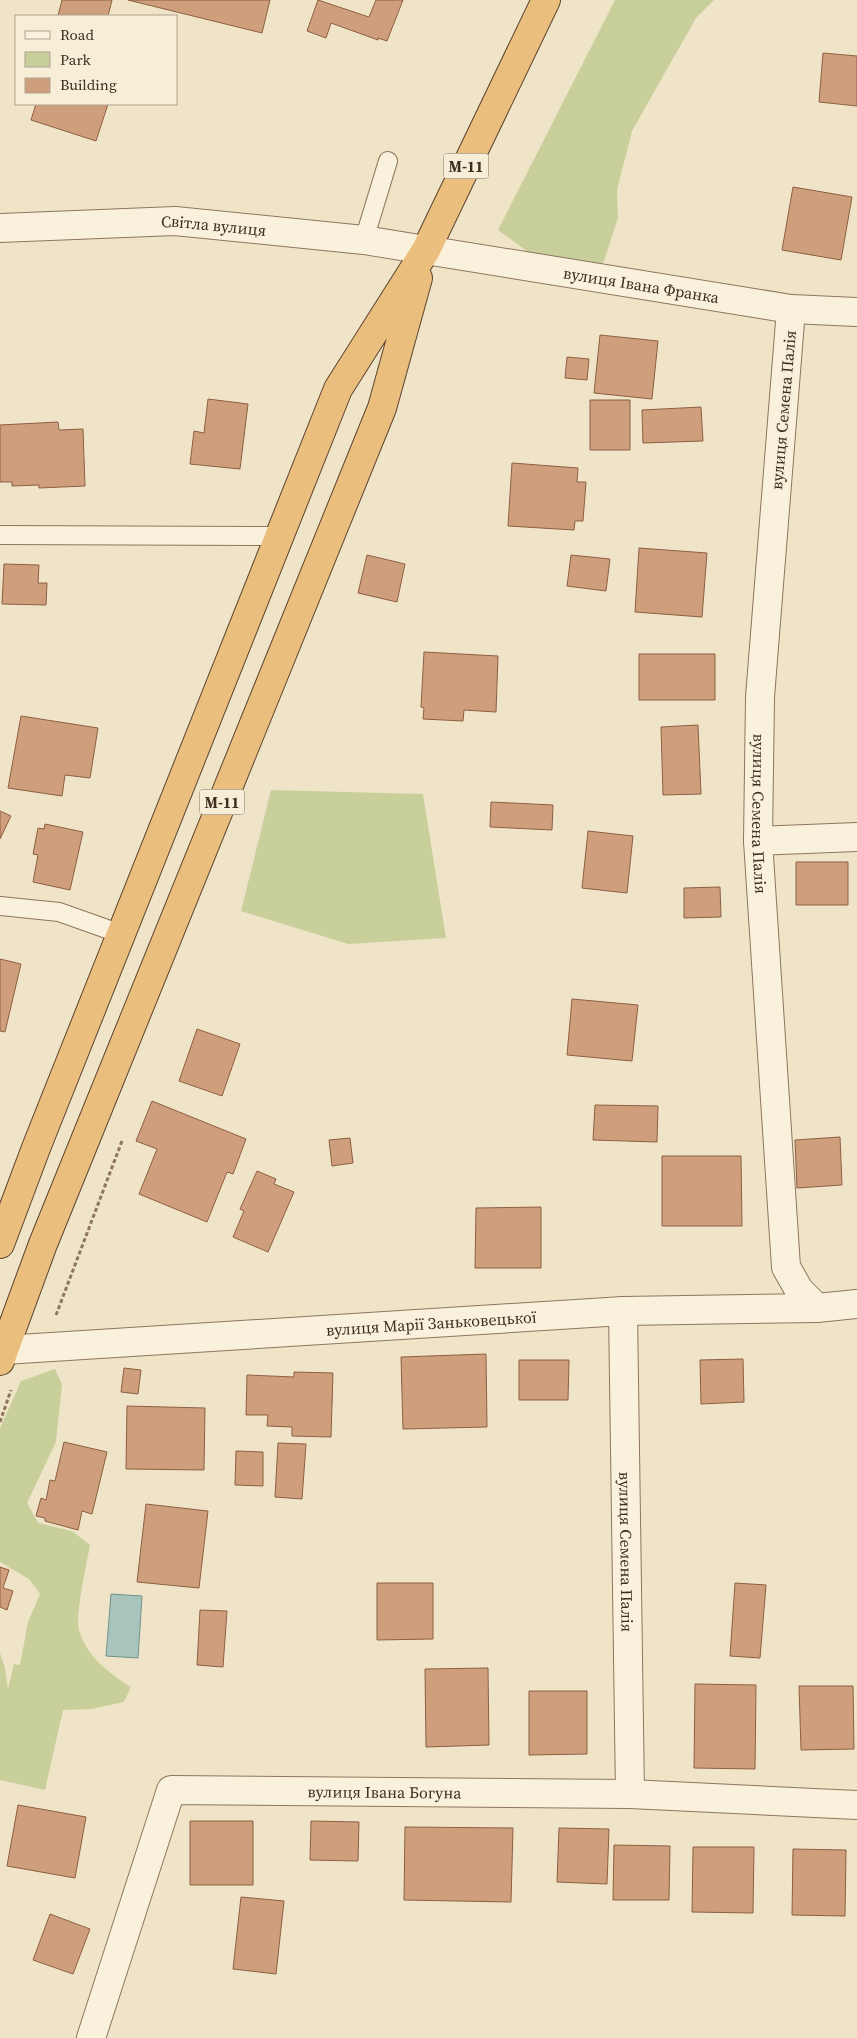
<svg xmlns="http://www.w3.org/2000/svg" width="857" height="2038" viewBox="0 0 857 2038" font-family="'Source Serif 4',serif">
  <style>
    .green { fill: #c9cf9b }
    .water { fill: #a9c4bc; stroke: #6f938a }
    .building { fill: #cf9f7d; stroke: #8d5f41 }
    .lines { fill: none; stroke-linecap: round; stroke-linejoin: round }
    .service-casing { stroke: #8d765c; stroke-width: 20 }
    .minor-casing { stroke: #8d765c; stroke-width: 30 }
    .tertiary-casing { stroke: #8d765c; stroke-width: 30 }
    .trunk-casing { stroke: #5b4430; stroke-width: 30 }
    .path { stroke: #8d765c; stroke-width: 3; stroke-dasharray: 4 2.5; stroke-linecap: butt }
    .service { stroke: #faf1dc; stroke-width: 18 }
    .minor { stroke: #faf1dc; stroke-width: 28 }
    .tertiary { stroke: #faf1dc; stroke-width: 28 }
    .trunk { stroke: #eabe7c; stroke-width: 28 }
    .labels { text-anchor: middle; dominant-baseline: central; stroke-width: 4.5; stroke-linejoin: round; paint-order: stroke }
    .shield { fill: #f7eed8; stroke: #756857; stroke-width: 1 }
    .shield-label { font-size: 15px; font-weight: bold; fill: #3d2e20 }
    .street-label { font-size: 16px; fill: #3d2e20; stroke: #f7eed8 }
  </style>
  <rect width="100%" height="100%" fill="#f0e4c8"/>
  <path class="green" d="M615,0H714L696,18L632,131L617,190L618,218L603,264L565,279L498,230Z
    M271,790L423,794L446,938L348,944L241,911Z
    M55,1369L62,1384L56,1442L27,1503L38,1523L72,1531L90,1545C87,1562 75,1616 79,1630C86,1656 110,1674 131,1687L124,1702L92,1709L63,1710L45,1790L0,1780V1653L5,1668L8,1689L14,1664L20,1665L28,1622L40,1594L29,1579L0,1562V1428L21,1381Z"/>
  <path class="water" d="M111,1594L142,1596L138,1658L106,1656Z"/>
  <path class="building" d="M62,0H112L108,16H58Z
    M128,0H270L262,33Z
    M318,0L369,17L376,0H403L387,41L378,38V40L331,23L326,38L307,31Z
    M823,53L857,56V106L819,102Z
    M36,104H108L96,141L31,120Z
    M793,187L852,197L841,260L782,250Z
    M600,335L658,341L652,399L594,393Z
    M567,357L589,359L587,380L565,378Z
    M208,399L248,404L240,469L190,464L194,431L204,433Z
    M590,400H630V450H590Z
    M701,407L703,441L643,443L642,410Z
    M58,422L59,430L83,429L85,486L39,488V485L12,486V482H0V425Z
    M512,463L578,468L577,482H586L583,521H575L574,530L508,526Z
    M639,548L707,553L702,617L635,612Z
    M367,555L405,564L397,602L358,593Z
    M571,555L610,559L606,591L567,586Z
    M4,564L39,565L38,583H47L46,605L2,604Z
    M424,652L498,656L496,712L464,710L463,721L423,719L424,708L421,707Z
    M639,654H715V700H639Z
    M21,716L98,728L90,778L65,775L62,796L8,788Z
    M698,725L701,794L663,795L661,727Z
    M491,802L553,805L552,830L490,827Z
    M0,811L11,816L0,839Z
    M45,824L83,832L70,890L33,882L38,855L33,854L38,828L44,829Z
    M588,831L633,836L627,893L582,888Z
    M796,862H848V905H796Z
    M720,887L721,917L684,918V888Z
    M0,959L21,964L5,1032L0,1031Z
    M572,999L638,1005L632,1061L567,1055Z
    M197,1029L240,1044L222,1096L179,1081Z
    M152,1101L246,1139L233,1174L227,1172L207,1222L139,1194L157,1149L136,1141Z
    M595,1105L658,1106L657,1142L593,1140Z
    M840,1137L842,1185L797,1188L795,1140Z
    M350,1138L353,1163L332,1166L329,1140Z
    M662,1156H741L742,1226H662Z
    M257,1171L276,1179L274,1184L294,1192L268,1252L233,1237L244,1211L240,1209Z
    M541,1207V1268H475L476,1208Z
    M486,1354L487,1427L403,1429L401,1357Z
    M743,1359L744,1402L701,1404L700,1360Z
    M519,1360H569L568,1400H519Z
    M124,1368L141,1370L138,1394L121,1392Z
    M294,1372L333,1373L331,1437L292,1436V1427L267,1426L268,1415H246L247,1375L294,1377Z
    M127,1406L205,1408L204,1470L126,1469Z
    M64,1442L107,1452L92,1514L82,1511L78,1530L45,1521V1518L36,1516L41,1498L46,1500L50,1480L55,1481Z
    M278,1443L306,1444L302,1499L275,1497Z
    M236,1451L263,1452V1486L235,1485Z
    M146,1504L208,1511L199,1588L137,1582Z
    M0,1567L9,1570L3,1588L13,1591L7,1610L0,1607Z
    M377,1583H433V1639L377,1640Z
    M735,1583L766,1585L760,1658L730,1656Z
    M200,1610L227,1611L223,1667L197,1665Z
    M488,1668L489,1745L426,1747L425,1669Z
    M695,1684L756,1685L755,1769L694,1768Z
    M799,1686H853L854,1749L801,1750Z
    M529,1691H587V1754L529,1755Z
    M18,1805L86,1817L75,1878L7,1866Z
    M190,1821H253V1885H190Z
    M311,1821L359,1822L358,1861L310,1860Z
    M405,1827L513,1828L511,1902L404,1900Z
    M559,1828L609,1829L607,1884L557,1882Z
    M614,1845L670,1846L669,1900H613Z
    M693,1847H754L753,1913L692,1912Z
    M793,1849L846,1850L845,1916L792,1915Z
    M241,1897L284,1901L276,1974L233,1969Z
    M50,1914L90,1929L73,1974L33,1960Z"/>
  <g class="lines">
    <defs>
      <path id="service" d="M364,240L388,161
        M0,535L279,536
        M0,906L59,912L121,934"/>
      <g id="minor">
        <path id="s1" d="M0,228L175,221L364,240L791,309L857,312"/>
        <path id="s2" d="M791,309L760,697L758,841L786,1267L799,1290L817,1308"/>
        <path d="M758,841L857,837"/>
        <path id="s3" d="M623,1311L630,1794"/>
        <path id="s4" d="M91,2038L171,1790L630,1794L857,1805"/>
      </g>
      <g id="tertiary">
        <path id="s5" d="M4,1350L623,1311L817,1308L857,1304"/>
      </g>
      <path id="trunk" d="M0,1244L36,1148L338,389L426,250L546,0
        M0,1361L43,1244L382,408L418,278"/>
    </defs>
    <use href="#service" class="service-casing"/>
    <use href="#minor" class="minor-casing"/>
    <use href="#tertiary" class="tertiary-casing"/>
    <use href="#trunk" class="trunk-casing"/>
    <path class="path" d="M56,1315L122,1141
      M0,1422L11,1390"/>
    <use href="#service" class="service"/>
    <use href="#minor" class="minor"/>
    <use href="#tertiary" class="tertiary"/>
    <use href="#trunk" class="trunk"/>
  </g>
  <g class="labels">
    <g class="shield">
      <rect x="443.5" y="153.5" width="45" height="25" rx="4"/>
      <rect x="199.5" y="789.5" width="45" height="25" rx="4"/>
    </g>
    <g class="shield-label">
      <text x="466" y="166">М-11</text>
      <text x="222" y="802">М-11</text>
    </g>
    <g class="street-label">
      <text stroke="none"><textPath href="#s1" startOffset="214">Світла вулиця</textPath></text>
      <text stroke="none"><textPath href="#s1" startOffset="646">вулиця Івана Франка</textPath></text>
      <text transform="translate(783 410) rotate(-85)">вулиця Семена Палія</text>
      <text stroke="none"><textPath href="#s2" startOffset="506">вулиця Семена Палія</textPath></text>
      <text stroke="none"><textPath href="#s5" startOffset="428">вулиця Марії Заньковецької</textPath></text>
      <text stroke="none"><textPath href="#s3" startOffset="241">вулиця Семена Палія</textPath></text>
      <text stroke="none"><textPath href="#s4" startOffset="474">вулиця Івана Богуна</textPath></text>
    </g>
  </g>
  <rect x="15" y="15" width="162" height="90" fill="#f7eed8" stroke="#ada18e"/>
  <rect x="25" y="31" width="25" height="8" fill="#faf1dc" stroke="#ada18e"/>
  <text x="60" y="40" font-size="15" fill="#3d2e20">Road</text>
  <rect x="25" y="52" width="25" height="15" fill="#c9cf9b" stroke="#ada18e"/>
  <text x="60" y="65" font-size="15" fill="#3d2e20">Park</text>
  <rect x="25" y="78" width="25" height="15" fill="#cf9f7d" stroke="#ada18e"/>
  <text x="60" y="90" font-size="15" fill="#3d2e20">Building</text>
</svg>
